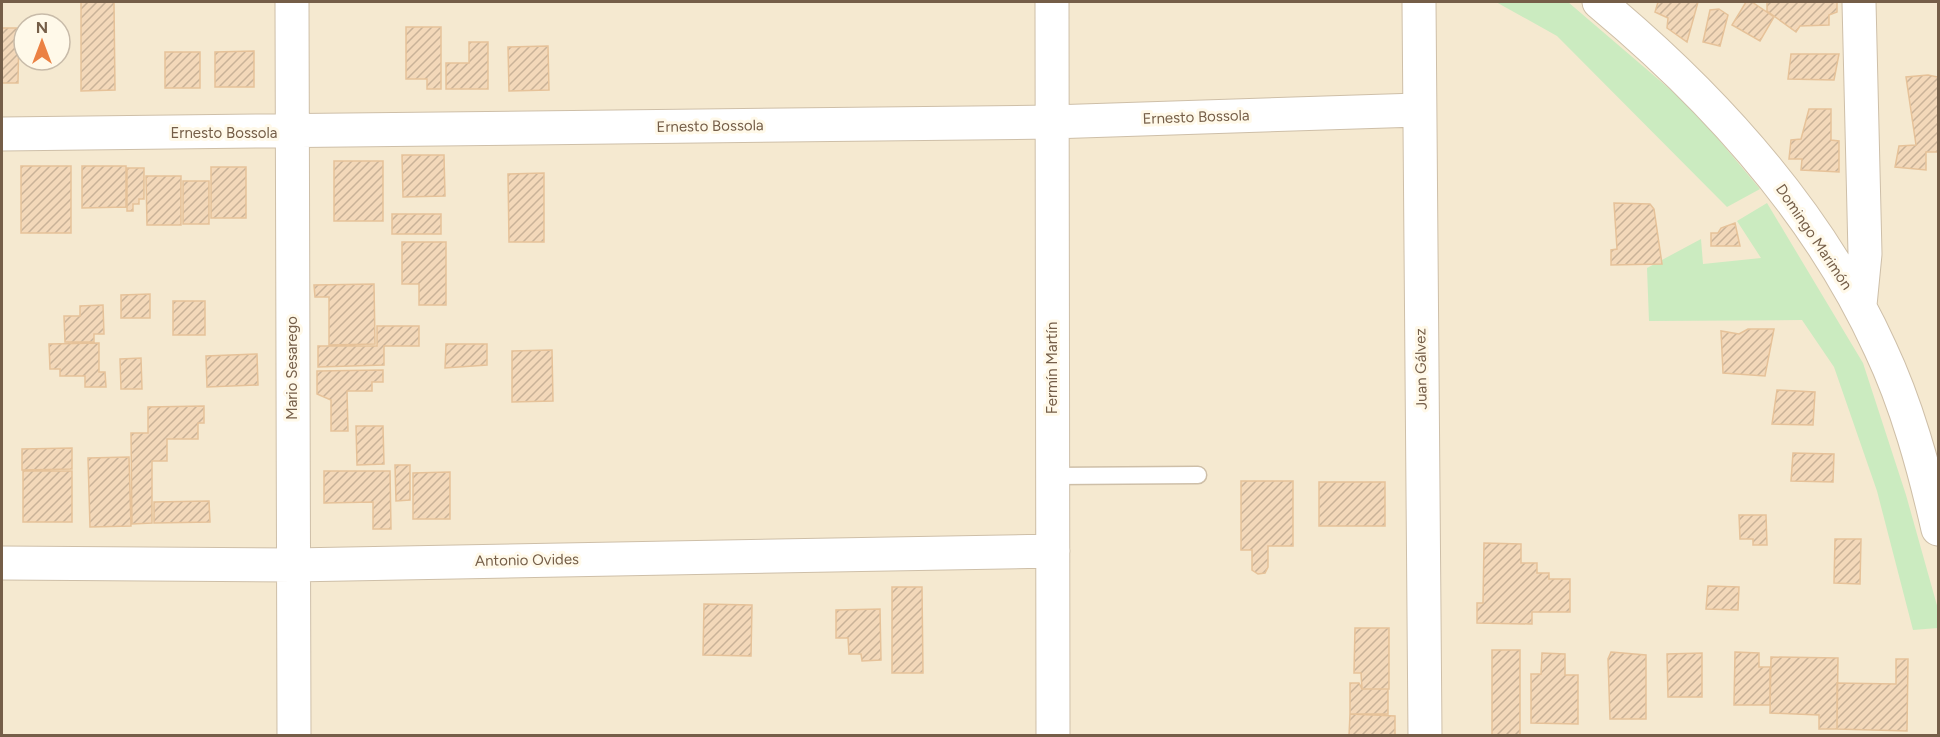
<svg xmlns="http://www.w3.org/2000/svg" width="1940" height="737" viewBox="0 0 1940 737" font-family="Figtree,sans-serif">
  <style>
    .residential { fill: #f5e9d0; fill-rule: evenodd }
    .green { fill: #cbebc0 }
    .building { fill: url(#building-hatch); stroke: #e6c299; stroke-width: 1.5 }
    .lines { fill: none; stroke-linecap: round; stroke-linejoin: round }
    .service-casing { stroke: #cebfa8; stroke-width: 19 }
    .minor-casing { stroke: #cebfa8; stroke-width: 35 }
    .service { stroke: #fff; stroke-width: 16 }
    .minor { stroke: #fff; stroke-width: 33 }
    .labels { text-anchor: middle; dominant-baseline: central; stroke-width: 6; stroke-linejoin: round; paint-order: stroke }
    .street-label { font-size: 15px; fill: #755e48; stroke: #fff9e9 }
  </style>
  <defs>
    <pattern id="building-hatch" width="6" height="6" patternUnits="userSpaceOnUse" patternTransform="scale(1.5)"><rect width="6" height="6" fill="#f3d8b9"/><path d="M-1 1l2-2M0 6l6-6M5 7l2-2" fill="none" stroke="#c9b298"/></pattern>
  </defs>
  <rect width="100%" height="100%" fill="#fdf6e2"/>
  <path class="residential" d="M2,2H1938V735H2ZM24,24H60V60H24Z"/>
  <path class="green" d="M1496,2H1568L1693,109L1760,189L1727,207L1557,36Z
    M1767,203L1863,363L1906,495L1938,609V628L1913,630L1877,491L1834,367L1802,320L1649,321L1647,268L1701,239L1703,264L1761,258L1737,221Z"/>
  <path class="building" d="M81,2H114L115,90L81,91Z
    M1658,2H1698L1687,42L1667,28L1668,18L1655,12Z
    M1746,2H1752L1774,17L1760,41L1732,25Z
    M1767,2H1837V12L1829,15V25L1800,26L1796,32L1767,11Z
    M1719,9L1728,15L1720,46L1703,42L1710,10Z
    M406,27H441V89H427V79H406Z
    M2,28H19L18,83H2Z
    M469,42H488V89H446V63H469Z
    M548,46L549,90L509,91L508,47Z
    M254,51V87H215V52Z
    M165,52H200V88H165Z
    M1791,54H1839L1834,80L1788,79Z
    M1928,75L1938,77V152H1926V170L1895,167L1899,146L1916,145L1906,77Z
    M1809,109H1831V140L1839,141V172L1801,170L1802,159H1789L1791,140L1801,139Z
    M402,155H444L445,196L403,197Z
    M334,161H383V221H334Z
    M21,166H71V233H21Z
    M82,166H126V207L82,208Z
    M211,167H246V218H211Z
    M127,168H144V199H139V204H133V211H127Z
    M544,173V242H509L508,174Z
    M146,176H181V225H147Z
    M183,181H209V224H183Z
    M1614,203L1650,204L1654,209L1662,264L1611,265V250L1617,249Z
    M392,214H441V234H392Z
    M1735,223L1740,246H1711V233H1718L1721,228Z
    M402,242H446V305H419V284H402Z
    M374,284L375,344L329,345V297H315L314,285Z
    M150,294V318H121V295Z
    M173,301H205V335H173Z
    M103,305L104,334H94V342H65L64,316H80V306Z
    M377,326H419V346H384V365L318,367V346H377Z
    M1748,329H1774L1765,376L1723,373L1721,331L1739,334Z
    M99,343V372H105L106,387H85V376H60V369H50L49,344Z
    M446,344H487V365L445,368Z
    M552,350L553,401L512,402V351Z
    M257,354L258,385L207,387L206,356Z
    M141,358L142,389H121L120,359Z
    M383,370V382H372V391H347L348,431H331V400L317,394V371Z
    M1777,390L1815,392L1813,425L1772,424Z
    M204,406V423H198V439H167V461H152V523L132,524L131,433H148V407Z
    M356,426H383L384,464L357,465Z
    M72,448V469L22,470V449Z
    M1793,453L1834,454L1833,482L1791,481Z
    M129,457L131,526L90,527L88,458Z
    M395,465H410V500L396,501Z
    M23,471H72V522H23Z
    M324,471H390L391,529H373V502L324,503Z
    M450,472V519H413V473Z
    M1241,481H1293V546H1268V567L1265,573L1258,574L1252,570V550H1241Z
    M1319,482H1385V526H1319Z
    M209,501L210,522L154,523V502Z
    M1739,515H1766L1767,545H1753V539H1740Z
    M1835,539H1861L1860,584L1834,583Z
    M1484,543L1521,544V563H1537V573H1549V579H1570V612H1532V624L1477,623V603H1483Z
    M1708,586L1739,587L1738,610L1706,609Z
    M892,587H922L923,673H892Z
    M704,604L752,605L751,656L703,655Z
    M880,609L881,660L862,661L861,654H849L848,638H836V610Z
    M1355,628H1389V689H1362L1361,673H1354Z
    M1492,650H1520V736H1492Z
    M1611,652L1646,655V719H1610L1608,659Z
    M1735,652L1759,653V667H1770V705H1734Z
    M1542,653L1565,654V675H1578V724L1531,723V674H1541Z
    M1702,653V697H1668L1667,654Z
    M1771,657L1838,658L1837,729H1819V715L1770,713Z
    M1896,659H1908L1907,731L1837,729V683L1896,684Z
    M1350,683H1359L1362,689H1388V714H1350Z
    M1350,714L1395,716V736H1349Z"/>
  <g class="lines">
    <defs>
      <path id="service" d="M1053,476L1198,475"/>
      <path id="minor" d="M292,2L294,736
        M1052,2L1053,736
        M1419,2L1425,736
        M1599,2C1712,96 1818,212 1880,348C1907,405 1924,468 1938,529
        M1859,2L1865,254L1860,305
        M2,134L1051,122L1418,110
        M2,563L293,565L1053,551"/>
    </defs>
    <use href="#service" class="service-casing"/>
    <use href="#minor" class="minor-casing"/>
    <use href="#service" class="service"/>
    <use href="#minor" class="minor"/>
  </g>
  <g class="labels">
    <g class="street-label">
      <text transform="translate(1196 117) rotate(-2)">Ernesto Bossola</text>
      <text transform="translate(710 126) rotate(-1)">Ernesto Bossola</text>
      <text x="224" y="133">Ernesto Bossola</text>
      <text transform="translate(1814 237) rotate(56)">Domingo Marimón</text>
      <text transform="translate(292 368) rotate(-90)">Mario Sesarego</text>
      <text transform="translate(1052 368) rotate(-90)">Fermín Martín</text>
      <text transform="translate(1421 369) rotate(-91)">Juan Gálvez</text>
      <text transform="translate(527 560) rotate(-1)">Antonio Ovides</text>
    </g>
  </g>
  <rect width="1940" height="737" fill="none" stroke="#755e48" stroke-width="6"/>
  <g transform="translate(42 42)"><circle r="28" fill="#fff9e9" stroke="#c8bba9" stroke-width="1.5"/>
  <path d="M0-4.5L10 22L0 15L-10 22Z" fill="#eb8143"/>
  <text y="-9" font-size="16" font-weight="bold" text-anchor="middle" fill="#755e48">N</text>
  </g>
</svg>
